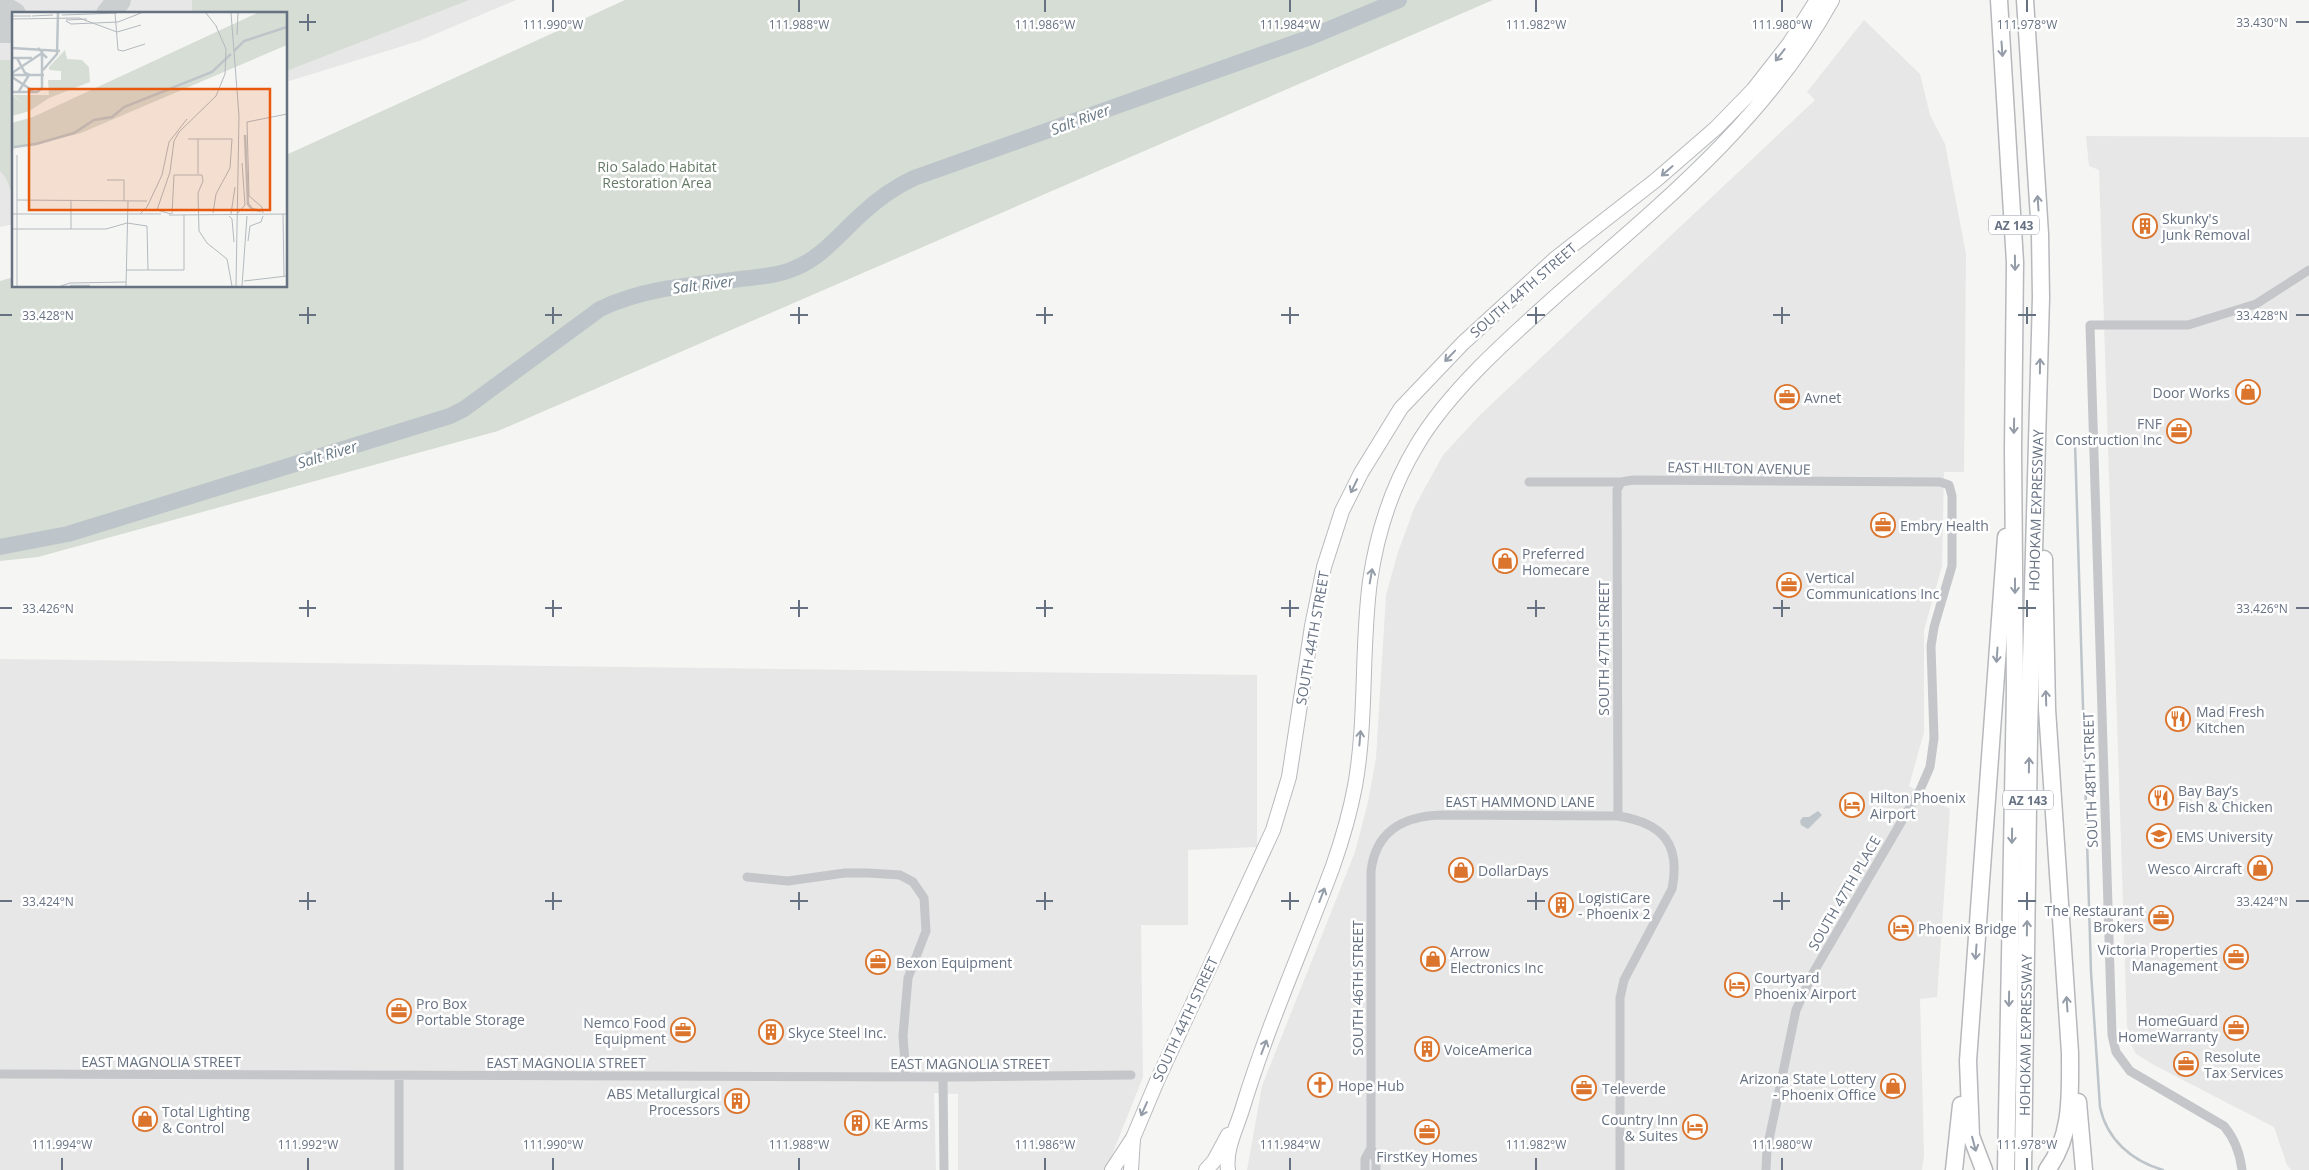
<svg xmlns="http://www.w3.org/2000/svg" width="2309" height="1170" viewBox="0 0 2309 1170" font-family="'Open Sans',sans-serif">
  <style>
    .built { fill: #e6e7e6 }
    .green { fill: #d6ddd4 }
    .water { fill: #bdc5ca }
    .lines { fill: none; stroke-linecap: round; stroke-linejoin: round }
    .stream { stroke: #bdc5ca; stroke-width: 2.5 }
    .river { stroke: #bdc5ca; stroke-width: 16 }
    .taxiway { stroke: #cccfd0; stroke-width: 24 }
    .primary-casing { stroke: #b7b9bd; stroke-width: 16 }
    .highway-casing { stroke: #b6b8bc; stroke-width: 19 }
    .street { stroke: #c4c6ca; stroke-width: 9 }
    .primary { stroke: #fff; stroke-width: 14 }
    .highway { stroke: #fff; stroke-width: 16 }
    .oneway { stroke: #949ca8 }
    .ticks { fill: none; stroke: #667182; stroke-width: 2 }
    .labels { text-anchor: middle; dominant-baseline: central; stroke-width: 5; stroke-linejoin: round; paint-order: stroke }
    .shield { fill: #fff; stroke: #949ca8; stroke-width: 1 }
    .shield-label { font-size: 12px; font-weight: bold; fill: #667182 }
    .park-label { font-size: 14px; fill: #657a65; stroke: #fff }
    .poi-label { font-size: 14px; fill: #667182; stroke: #fff; text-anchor: start }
    .street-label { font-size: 14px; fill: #667182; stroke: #fff }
    .water-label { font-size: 15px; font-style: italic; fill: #677885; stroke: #fff }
    .inset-river { fill: none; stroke: #bdc5ca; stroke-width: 2.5 }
    .inset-road { fill: none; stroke: #b3b9bf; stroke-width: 1 }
    .view { fill: #e8590c; fill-opacity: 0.15; stroke: #e8590c; stroke-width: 2.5 }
    .inset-edge { fill: none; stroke: #667182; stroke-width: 2.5 }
    .ticks-label { font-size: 12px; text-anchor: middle; fill: #667182; stroke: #fff; stroke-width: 5; stroke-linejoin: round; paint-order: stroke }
  </style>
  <rect width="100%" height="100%" fill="#f5f6f3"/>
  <path class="built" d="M0,0H516L419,41L286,82V14H14V224L0,227Z
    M1864,20L1920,74L1930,115L1945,144L1966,254L1964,472H1944L1942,566L1924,630V732L1909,786L1950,809L1937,997L1920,999L1924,1155L1922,1170H1247L1262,1086L1355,852L1368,802L1376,758L1386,595L1398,552L1415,506L1443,455L1480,415L1815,100L1807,92Z
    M2086,136L2309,137V1170H2291L2287,1165L2274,1127L2154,1065L2136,1054L2130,1042L2127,1026L2099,170L2089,166Z
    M0,659L1257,675V847L1188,850V925H1141L1143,1077L1106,1170H958V1094L934,1093L936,1170H0Z"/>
  <path class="green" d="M192,0H469L286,71V14H192Z
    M625,0H1493L498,431L38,557L0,561V281L14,277V286H286V155Z
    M0,60H14V199L6,178L0,171Z"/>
  <path class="water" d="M1818,811L1822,815L1808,829L1801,825L1800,821L1803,817H1809Z"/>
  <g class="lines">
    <path class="stream" d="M2075,442L2091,972L2100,1107C2107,1140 2132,1161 2163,1170"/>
    <path class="river" d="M0,547L68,534L450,416L464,409L600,309C641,289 687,285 733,280C753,277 774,277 793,269C822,258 841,232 864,212C879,198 895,187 914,178L1308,38L1399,0"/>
    <path class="taxiway" d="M0,6L14,14
      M108,14L119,0
      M0,31H14"/>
    <defs>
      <path id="primary" d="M1112,1170L1133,1138L1157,1081L1273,830L1289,777L1312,626L1324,567L1342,511L1361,473L1401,408L1463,343L1556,258L1656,180L1716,128L1753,90L1789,44L1817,0
        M1131,1170L1133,1139
        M1206,1170L1214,1161L1228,1135
        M1228,1170C1225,1150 1236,1129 1242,1110C1267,1027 1303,947 1333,866C1342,840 1350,813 1355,786C1367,719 1361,649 1370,581C1377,533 1392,486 1417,445C1449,391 1510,337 1557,295C1659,206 1765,121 1832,0"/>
      <g id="highway">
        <path d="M1999,0L2015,262L2013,450L2015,690L2006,1170"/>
        <path d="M2044,559L2047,709L2070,1053C2070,1094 2073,1135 2047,1170"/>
        <path d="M2078,1102L2084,1170"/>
        <path d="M1954,1170L1961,1105"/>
        <path d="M1984,1170L1971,1136L1968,1061L2006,537"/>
        <path id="s1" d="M2023,1170L2029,734L2041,297L2040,234L2025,0"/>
      </g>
    </defs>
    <use href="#primary" class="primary-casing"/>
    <use href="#highway" class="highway-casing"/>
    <path class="street" d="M1529,482H1621L1633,480L1940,482L1949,485L1952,496V566L1934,627L1931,646L1934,738L1930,767L1920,790L1813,973L1796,1010L1767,1149L1766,1170
      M1618,816L1617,490L1621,482
      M747,877L788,881L845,873H868L900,875L913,882L924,898L926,931L908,978L903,1036L906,1076
      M0,1074L956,1077L1131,1075
      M399,1075V1170
      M943,1077L944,1170
      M1365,1170V1159L1371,1148
      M1376,1170V1160L1371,1148V871C1376,830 1404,816 1442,815L1618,816C1663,823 1681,844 1672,889L1624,980L1620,998V1170
      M2242,1170C2240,1153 2235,1139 2224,1126L2130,1071L2116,1052L2112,1035L2090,325H2188L2256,304L2309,270"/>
    <use href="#primary" class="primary"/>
    <use href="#highway" class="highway"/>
  </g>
  <defs><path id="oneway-shaft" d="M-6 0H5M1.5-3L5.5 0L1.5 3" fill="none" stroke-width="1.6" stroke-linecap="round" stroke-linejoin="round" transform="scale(1.25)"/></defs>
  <g class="oneway">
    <use href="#oneway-shaft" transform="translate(2002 49) rotate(86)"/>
    <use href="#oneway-shaft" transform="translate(1780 55) rotate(128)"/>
    <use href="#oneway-shaft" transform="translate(1667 171) rotate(139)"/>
    <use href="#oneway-shaft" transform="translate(2038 203) rotate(-94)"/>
    <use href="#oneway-shaft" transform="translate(2015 263) rotate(89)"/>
    <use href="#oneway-shaft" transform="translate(1450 356) rotate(134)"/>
    <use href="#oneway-shaft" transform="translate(2040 366) rotate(-89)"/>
    <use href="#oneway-shaft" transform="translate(2014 426) rotate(91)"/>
    <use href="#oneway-shaft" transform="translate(1354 486) rotate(116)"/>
    <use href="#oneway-shaft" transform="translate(1371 576) rotate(-80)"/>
    <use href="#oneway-shaft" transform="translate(2015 586) rotate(90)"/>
    <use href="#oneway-shaft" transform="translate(1997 655) rotate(94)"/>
    <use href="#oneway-shaft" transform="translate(2046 698) rotate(-92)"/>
    <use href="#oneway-shaft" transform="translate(1360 738) rotate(-85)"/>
    <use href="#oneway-shaft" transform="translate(2029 765) rotate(-89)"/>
    <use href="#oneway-shaft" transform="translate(2012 836) rotate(91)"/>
    <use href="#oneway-shaft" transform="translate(1322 895) rotate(-69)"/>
    <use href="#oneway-shaft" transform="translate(2027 928) rotate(-89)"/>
    <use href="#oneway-shaft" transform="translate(1976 952) rotate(94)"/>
    <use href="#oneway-shaft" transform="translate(2009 999) rotate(91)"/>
    <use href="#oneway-shaft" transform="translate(2067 1004) rotate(-94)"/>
    <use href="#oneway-shaft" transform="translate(1264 1047) rotate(-69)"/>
    <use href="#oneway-shaft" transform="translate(1144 1109) rotate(114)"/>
    <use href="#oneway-shaft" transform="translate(1974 1144) rotate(75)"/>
  </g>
  <path class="ticks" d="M553,0V12M799,0V12M1045,0V12M1290,0V12M1536,0V12M1782,0V12M2027,0V12M308,14V31M299,22H316M2296,22H2309M308,307V324M553,307V324M799,307V324M1045,307V324M1290,307V324M1536,307V324M1782,307V324M2027,307V324M0,315H12M299,315H316M545,315H562M790,315H808M1036,315H1053M1281,315H1299M1527,315H1545M1773,315H1790M2018,315H2036M2296,315H2309M308,600V617M553,600V617M799,600V617M1045,600V617M1290,600V617M1536,600V617M1782,600V617M2027,600V617M0,608H12M299,608H316M545,608H562M790,608H808M1036,608H1053M1281,608H1299M1527,608H1545M1773,608H1790M2018,608H2036M2296,608H2309M308,892V910M553,892V910M799,892V910M1045,892V910M1290,892V910M1536,892V910M1782,892V910M2027,892V910M0,901H12M299,901H316M545,901H562M790,901H808M1036,901H1053M1281,901H1299M1527,901H1545M1773,901H1790M2018,901H2036M2296,901H2309M62,1158V1170M308,1158V1170M553,1158V1170M799,1158V1170M1045,1158V1170M1290,1158V1170M1536,1158V1170M1782,1158V1170M2027,1158V1170"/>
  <defs>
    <symbol id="building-ring" viewBox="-11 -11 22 22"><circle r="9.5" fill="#fff" stroke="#db752e" stroke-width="1.5"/><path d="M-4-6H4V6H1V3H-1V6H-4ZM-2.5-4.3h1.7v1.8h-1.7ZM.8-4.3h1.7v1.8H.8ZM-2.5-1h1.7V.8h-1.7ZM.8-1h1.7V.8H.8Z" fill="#db752e"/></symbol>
    <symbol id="shop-ring" viewBox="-11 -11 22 22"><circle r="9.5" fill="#fff" stroke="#db752e" stroke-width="1.5"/><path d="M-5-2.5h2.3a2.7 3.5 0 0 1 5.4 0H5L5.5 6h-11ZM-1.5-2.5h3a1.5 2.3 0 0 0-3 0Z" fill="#db752e"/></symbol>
    <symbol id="office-ring" viewBox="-11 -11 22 22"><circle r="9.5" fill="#fff" stroke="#db752e" stroke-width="1.5"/><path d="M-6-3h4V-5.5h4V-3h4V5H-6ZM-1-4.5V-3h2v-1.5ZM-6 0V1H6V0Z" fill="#db752e"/></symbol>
    <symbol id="restaurant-ring" viewBox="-11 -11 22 22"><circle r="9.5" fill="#fff" stroke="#db752e" stroke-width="1.5"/><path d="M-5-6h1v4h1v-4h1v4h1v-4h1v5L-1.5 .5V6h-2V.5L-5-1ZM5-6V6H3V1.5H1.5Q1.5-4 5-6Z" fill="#db752e"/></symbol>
    <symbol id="hotel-ring" viewBox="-11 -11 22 22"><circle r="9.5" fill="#fff" stroke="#db752e" stroke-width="1.5"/><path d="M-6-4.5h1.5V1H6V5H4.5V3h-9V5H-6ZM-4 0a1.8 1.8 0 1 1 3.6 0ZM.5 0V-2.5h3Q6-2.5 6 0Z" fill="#db752e"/></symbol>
    <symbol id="university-ring" viewBox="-11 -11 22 22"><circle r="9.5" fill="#fff" stroke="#db752e" stroke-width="1.5"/><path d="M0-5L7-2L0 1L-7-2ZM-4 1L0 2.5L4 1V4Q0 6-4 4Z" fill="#db752e"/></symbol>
    <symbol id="church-ring" viewBox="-11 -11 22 22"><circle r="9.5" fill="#fff" stroke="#db752e" stroke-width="1.5"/><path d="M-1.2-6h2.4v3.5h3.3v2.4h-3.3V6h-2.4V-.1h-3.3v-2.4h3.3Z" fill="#db752e"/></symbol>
  </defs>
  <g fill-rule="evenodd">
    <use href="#building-ring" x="2131" y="212" width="28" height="28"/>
    <use href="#shop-ring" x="2234" y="378" width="28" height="28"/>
    <use href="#office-ring" x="1773" y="383" width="28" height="28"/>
    <use href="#office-ring" x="2165" y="417" width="28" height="28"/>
    <use href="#office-ring" x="1869" y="511" width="28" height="28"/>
    <use href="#shop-ring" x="1491" y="547" width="28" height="28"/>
    <use href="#office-ring" x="1775" y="571" width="28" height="28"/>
    <use href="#restaurant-ring" x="2164" y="705" width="28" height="28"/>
    <use href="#restaurant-ring" x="2147" y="784" width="28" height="28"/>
    <use href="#hotel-ring" x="1838" y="791" width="28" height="28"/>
    <use href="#university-ring" x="2145" y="822" width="28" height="28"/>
    <use href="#shop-ring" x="2246" y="854" width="28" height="28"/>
    <use href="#shop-ring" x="1447" y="856" width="28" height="28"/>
    <use href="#building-ring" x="1547" y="891" width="28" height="28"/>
    <use href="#office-ring" x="2147" y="904" width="28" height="28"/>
    <use href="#hotel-ring" x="1887" y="914" width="28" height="28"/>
    <use href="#office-ring" x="2222" y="943" width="28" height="28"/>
    <use href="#shop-ring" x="1419" y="945" width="28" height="28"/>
    <use href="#office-ring" x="864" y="948" width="28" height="28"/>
    <use href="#hotel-ring" x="1723" y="971" width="28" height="28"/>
    <use href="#office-ring" x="385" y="997" width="28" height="28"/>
    <use href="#office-ring" x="2222" y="1014" width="28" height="28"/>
    <use href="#office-ring" x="669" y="1016" width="28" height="28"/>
    <use href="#building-ring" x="757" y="1018" width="28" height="28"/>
    <use href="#building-ring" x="1413" y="1035" width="28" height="28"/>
    <use href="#office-ring" x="2172" y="1050" width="28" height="28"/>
    <use href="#church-ring" x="1306" y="1071" width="28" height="28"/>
    <use href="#shop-ring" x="1879" y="1072" width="28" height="28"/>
    <use href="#office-ring" x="1570" y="1074" width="28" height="28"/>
    <use href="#building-ring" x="723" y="1087" width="28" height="28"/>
    <use href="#shop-ring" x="131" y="1105" width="28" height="28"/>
    <use href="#building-ring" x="843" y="1109" width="28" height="28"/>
    <use href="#hotel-ring" x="1681" y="1113" width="28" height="28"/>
    <use href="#office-ring" x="1413" y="1118" width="28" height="28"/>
  </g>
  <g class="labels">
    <g class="shield">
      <rect x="1989" y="215.5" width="50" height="19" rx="4"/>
      <rect x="2003" y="790.5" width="50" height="19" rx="4"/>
    </g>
    <g class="shield-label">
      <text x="2014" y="225">AZ 143</text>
      <text x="2028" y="800">AZ 143</text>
    </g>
    <g class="park-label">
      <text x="657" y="166">Rio Salado Habitat<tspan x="657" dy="16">Restoration Area</tspan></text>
    </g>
    <g class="poi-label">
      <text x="2162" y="218">Skunky's<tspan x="2162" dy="16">Junk Removal</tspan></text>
      <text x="2230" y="392" text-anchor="end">Door Works</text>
      <text x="1804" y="397">Avnet</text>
      <text x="2162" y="423" text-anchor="end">FNF<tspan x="2162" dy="16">Construction Inc</tspan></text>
      <text x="1900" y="525">Embry Health</text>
      <text x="1522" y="553">Preferred<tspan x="1522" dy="16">Homecare</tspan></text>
      <text x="1806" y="577">Vertical<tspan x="1806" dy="16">Communications Inc</tspan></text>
      <text x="2196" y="711">Mad Fresh<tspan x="2196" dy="16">Kitchen</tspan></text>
      <text x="2178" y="790">Bay Bay’s<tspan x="2178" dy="16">Fish &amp; Chicken</tspan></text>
      <text x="1870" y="797">Hilton Phoenix<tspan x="1870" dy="16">Airport</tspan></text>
      <text x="2176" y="836">EMS University</text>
      <text x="2242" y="868" text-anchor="end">Wesco Aircraft</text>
      <text x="1478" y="870">DollarDays</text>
      <text x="1578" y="897">LogistiCare<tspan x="1578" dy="16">- Phoenix 2</tspan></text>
      <text x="2144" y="910" text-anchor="end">The Restaurant<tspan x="2144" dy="16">Brokers</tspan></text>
      <text x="1918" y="928">Phoenix Bridge</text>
      <text x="2218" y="949" text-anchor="end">Victoria Properties<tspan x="2218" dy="16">Management</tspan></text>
      <text x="1450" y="951">Arrow<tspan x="1450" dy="16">Electronics Inc</tspan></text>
      <text x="896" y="962">Bexon Equipment</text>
      <text x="1754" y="977">Courtyard<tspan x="1754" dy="16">Phoenix Airport</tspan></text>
      <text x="416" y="1003">Pro Box<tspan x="416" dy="16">Portable Storage</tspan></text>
      <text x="2218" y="1020" text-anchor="end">HomeGuard<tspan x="2218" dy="16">HomeWarranty</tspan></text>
      <text x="666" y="1022" text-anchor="end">Nemco Food<tspan x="666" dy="16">Equipment</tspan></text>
      <text x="788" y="1032">Skyce Steel Inc.</text>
      <text x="1444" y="1049">VoiceAmerica</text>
      <text x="2204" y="1056">Resolute<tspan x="2204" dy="16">Tax Services</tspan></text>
      <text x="1876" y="1078" text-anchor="end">Arizona State Lottery<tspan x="1876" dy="16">- Phoenix Office</tspan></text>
      <text x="1338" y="1085">Hope Hub</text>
      <text x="1602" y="1088">Televerde</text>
      <text x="720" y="1093" text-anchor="end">ABS Metallurgical<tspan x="720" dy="16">Processors</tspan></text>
      <text x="162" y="1111">Total Lighting<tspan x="162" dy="16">&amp; Control</tspan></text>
      <text x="1678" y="1119" text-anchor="end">Country Inn<tspan x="1678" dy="16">&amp; Suites</tspan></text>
      <text x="874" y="1123">KE Arms</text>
      <text x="1427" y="1156" text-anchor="middle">FirstKey Homes</text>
    </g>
    <g class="street-label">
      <text transform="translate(1523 290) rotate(-41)">SOUTH 44TH STREET</text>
      <text transform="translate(1739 468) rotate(1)">EAST HILTON AVENUE</text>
      <text stroke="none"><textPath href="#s1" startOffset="660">HOHOKAM EXPRESSWAY</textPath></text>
      <text transform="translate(1312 638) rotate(-80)">SOUTH 44TH STREET</text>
      <text transform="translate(1603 648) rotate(-90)">SOUTH 47TH STREET</text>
      <text transform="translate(2090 780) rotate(-92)">SOUTH 48TH STREET</text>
      <text x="1520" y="801">EAST HAMMOND LANE</text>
      <text transform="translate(1844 893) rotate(-60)">SOUTH 47TH PLACE</text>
      <text transform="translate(1357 988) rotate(-90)">SOUTH 46TH STREET</text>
      <text transform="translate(1185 1019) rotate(-65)">SOUTH 44TH STREET</text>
      <text stroke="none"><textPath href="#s1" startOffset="135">HOHOKAM EXPRESSWAY</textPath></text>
      <text x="161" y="1061">EAST MAGNOLIA STREET</text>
      <text x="566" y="1062">EAST MAGNOLIA STREET</text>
      <text x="970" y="1063">EAST MAGNOLIA STREET</text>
    </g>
    <g class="water-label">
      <text transform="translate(1080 119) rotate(-20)">Salt River</text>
      <text transform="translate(703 284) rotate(-7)">Salt River</text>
      <text transform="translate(327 454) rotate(-17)">Salt River</text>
    </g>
  </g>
  <g transform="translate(12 12)">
    <rect width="275" height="275" fill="#f5f6f3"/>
    <path d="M245,1H275V33L69,121L0,137V111L21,105ZM53,38L55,47L70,48L77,55L78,70L37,86L19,98L1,83H37L36,68H49V59L37,58V55ZM0,83L16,95L18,99L0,104Z" fill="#d6ddd4"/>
    <path class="inset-river" d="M0,36L48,39M222,39L232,29L275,15M0,46H20M5,46L13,61L18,63M31,58L45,42L46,1M0,61L30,41L35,46M0,63H32M0,65L21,79M7,79L17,63M0,80H25L30,76V40L26,36M233,123L236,192L240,197L249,199M2,135L24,132L62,121L82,108L100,105L112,95L200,60L219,42M58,274H78"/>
    <path class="inset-road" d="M103,1L106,38L111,39L133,32M194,1L205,15M219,1L227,104L224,274M50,3L105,1M0,4H19M20,4L41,3M0,7L67,6L105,20L129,13M54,8L75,7M54,9L59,12L106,10L129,1M225,23L226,1M176,127H220L218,156L204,182L201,201M186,162V127M95,168H112V189M5,188L135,189M59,189V217M251,201L250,195L237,184L235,110L275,102M0,202H149M5,202V143M5,202V274M128,202L135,195L150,163L157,130L175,107M159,202L145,198L158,160L162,129L167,120L204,84L213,62L214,37L204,14M160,202L162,163H190L191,169L186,181L187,219L195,231L215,247L220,274M219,202L223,175M271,202L272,264M157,203L275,202M224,203L233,193L230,151M217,204L220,207L222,230M0,217H94L115,211L135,214L136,258M236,229L238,214L249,210L251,204M114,258H172V203M232,269L275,264M49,274L58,271L114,270M114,274L116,189M230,274L235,204"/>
    <path class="view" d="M17,77H258V198H17Z"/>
    <rect width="275" height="275" class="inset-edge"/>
  </g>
  <g class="ticks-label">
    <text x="2262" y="27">33.430°N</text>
    <text x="553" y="29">111.990°W</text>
    <text x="799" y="29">111.988°W</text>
    <text x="1045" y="29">111.986°W</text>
    <text x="1290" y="29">111.984°W</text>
    <text x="1536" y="29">111.982°W</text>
    <text x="1782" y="29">111.980°W</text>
    <text x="2027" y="29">111.978°W</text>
    <text x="48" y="320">33.428°N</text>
    <text x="2262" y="320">33.428°N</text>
    <text x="48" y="613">33.426°N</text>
    <text x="2262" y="613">33.426°N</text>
    <text x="48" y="906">33.424°N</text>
    <text x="2262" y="906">33.424°N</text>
    <text x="62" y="1149">111.994°W</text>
    <text x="308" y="1149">111.992°W</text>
    <text x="553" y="1149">111.990°W</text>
    <text x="799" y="1149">111.988°W</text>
    <text x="1045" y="1149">111.986°W</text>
    <text x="1290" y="1149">111.984°W</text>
    <text x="1536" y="1149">111.982°W</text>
    <text x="1782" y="1149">111.980°W</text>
    <text x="2027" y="1149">111.978°W</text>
  </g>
</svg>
